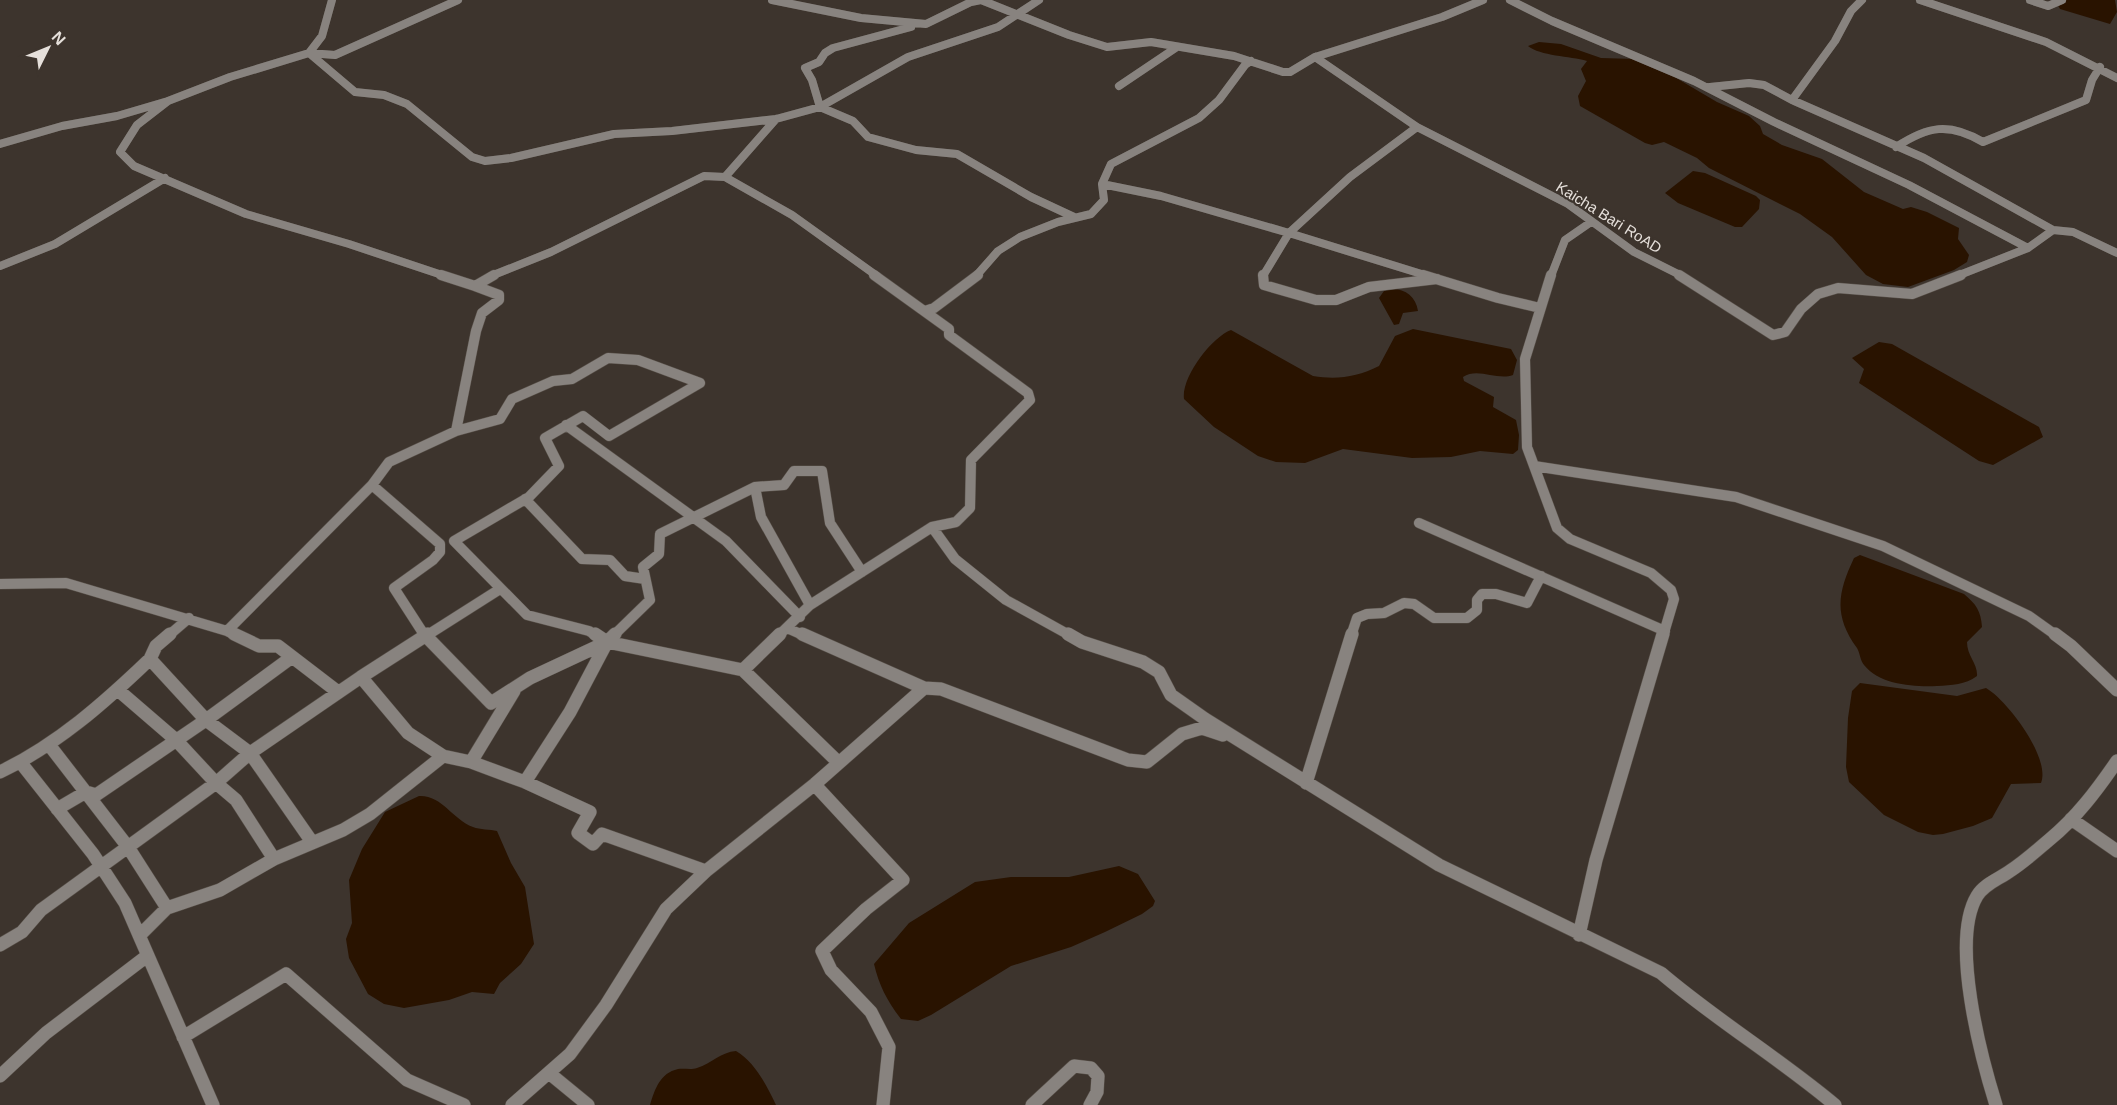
<svg xmlns="http://www.w3.org/2000/svg" width="2117" height="1105" viewBox="0 0 2117 1105" font-family="Arial,sans-serif">
  <style>
    .water { fill: #291300 }
    .lines { fill: none; stroke-linecap: round; stroke-linejoin: round }
    .minor-far2-casing { stroke: #585049; stroke-width: 8 }
    .minor-far1-casing { stroke: #585049; stroke-width: 11 }
    .minor-casing { stroke: #585049; stroke-width: 14 }
    .minor-far2 { stroke: #88837f; stroke-width: 8 }
    .minor-far1 { stroke: #88837f; stroke-width: 10 }
    .minor { stroke: #88837f; stroke-width: 13 }
    .labels { text-anchor: middle; dominant-baseline: central; stroke-width: 4.5; stroke-linejoin: round; paint-order: stroke }
    .far-street-label { font-size: 15px; fill: #e6e0db; stroke: #3d342d }
  </style>
  <rect width="100%" height="100%" fill="#3d342d"/>
  <path class="water" d="M2066,0H2115L2117,12L2110,24L2060,9L2058,5Z
    M1539,42L1561,44L1601,58L1635,59L1666,72L1717,102L1749,116L1760,126L1763,134L1782,145L1822,159L1864,192L1903,209L1911,207L1927,212L1959,228L1958,239L1969,255L1967,262L1954,270L1908,287L1883,284L1866,275L1832,237L1800,214L1709,168L1697,158L1664,142L1652,145L1645,143L1580,106L1578,96L1586,81L1581,69L1587,61C1570,56 1540,56 1528,46Z
    M1693,171L1705,173L1756,196L1760,200L1759,209L1742,227H1735L1678,203L1665,193Z
    M1392,289C1406,289 1416,297 1418,311L1403,313L1399,324L1394,325L1379,298L1384,291Z
    M1413,329L1511,349L1517,360L1513,375C1497,381 1478,367 1463,377L1464,381L1494,397L1493,407L1516,420L1519,435L1518,450L1513,454L1480,451L1451,457L1412,458L1343,449L1305,463L1276,462L1258,456L1214,427L1184,399C1181,377 1212,337 1231,330L1313,376C1337,380 1357,377 1379,366L1395,336Z
    M1879,342L1892,344L2039,427L2043,437L1993,465L1979,461L1859,383L1864,369L1852,358Z
    M1860,555L1964,594C1976,604 1981,611 1982,627L1967,642C1967,656 1978,664 1977,676C1965,685 1952,685 1937,686C1914,687 1880,685 1864,665C1860,660 1860,653 1857,648C1833,615 1838,592 1854,558Z
    M1860,683L1957,696L1986,688C2007,700 2051,758 2041,783L2011,784L1992,818L1973,826L1943,834L1933,835L1918,832L1884,815L1849,782L1846,767L1848,718L1852,691Z
    M419,796C442,795 452,819 473,827C480,830 490,829 497,831L511,863L525,887L534,944L521,964L500,983L494,994L472,992L449,1000L404,1008L384,1004L368,994L349,958L346,939L352,923L349,880L362,849L385,812Z
    M1119,866L1138,874L1155,901L1153,906L1142,914L1105,932L1071,947L1011,966L931,1015L918,1021L901,1019C887,1001 879,985 874,964L909,923L975,882L1011,877H1069Z
    M736,1051C755,1062 767,1086 776,1105H650C655,1089 660,1073 678,1069C684,1068 691,1070 697,1068C712,1063 721,1052 736,1051Z"/>
  <g class="lines">
    <defs>
      <path id="minor-far2" d="M772,0L861,18L926,24L971,2L981,0L1069,35L1107,47L1151,42L1234,56L1283,72H1290L1315,57
        M1483,0L1442,17L1315,57L1417,127L1568,204L1634,252L1682,276
        M1510,0L1552,21L1694,81L1774,122L1909,185L2028,248
        M1920,0L2046,42L2117,78
        M2030,0L2048,6L2062,0
        M911,27L833,48L825,53L819,62L805,68L812,80L820,107L853,121L868,137L916,150L957,154L1031,197L1074,217
        M309,53L355,92L384,95L407,104L472,157L485,161L511,158L614,134L672,131L776,119L820,107L908,57L998,27L1039,0
        M309,53L335,55L458,0
        M1119,86L1177,47
        M1710,87L1749,83L1764,85L1792,100L1924,158L2053,230
        M1792,100L1835,41L1851,11L1862,0
        M168,101L137,125L120,152L134,166L246,214L349,244L445,276
        M1417,127L1350,177L1289,233L1428,276
        M0,144L62,126L117,116L168,101L230,77L309,53L322,36L332,0
        M1896,147C1928,126 1949,122 1983,142L2086,100L2092,80L2100,67
        M725,177L776,119
        M1102,184L1161,196L1289,233L1263,276
        M0,266L55,244L165,178
        M491,276L551,252L704,176L725,177L792,215L877,276
        M976,276L998,251L1020,237L1058,222L1091,214L1104,200L1102,184L1111,164L1199,118L1219,100L1245,65L1251,61
        M1551,276L1565,240L1591,222
        M1957,276L2028,248L2053,230L2073,232L2117,253"/>
      <path id="minor-far1" d="M441,275L475,286
        M1263,275L1264,285L1316,300H1336L1369,287L1437,279
        M1423,275L1498,298L1540,308
        M1551,275L1525,359L1527,447L1557,528L1570,539L1651,573L1671,590L1674,599L1663,636
        M1679,275L1773,335L1785,332L1801,309L1818,294L1838,288L1912,294L1961,275
        M925,311L934,308L978,275
        M566,425L726,541L800,617
        M456,431L500,419L512,399L553,381L572,379L608,358L638,360L700,383L609,436L583,416L545,438L559,466L529,497L454,541L527,615L589,631L597,636
        M1534,466L1736,497L1883,546L2029,616L2057,636
        M372,485L440,544V552L433,560L394,588L425,636
        M372,485L389,462L456,431L476,331L482,313L499,300V295L475,286L494,275
        M755,487L761,517L810,605
        M525,499L582,559L610,560L625,576L645,579
        M1419,523L1665,631
        M932,527L955,559L1006,600L1071,636
        M0,584L66,583L227,631L372,485
        M787,628L805,636
        M227,631L237,636
        M168,636L189,618
        M426,636L500,589
        M613,636L650,600L643,567L659,554L660,534L755,487L784,485L794,471H822L830,523L862,572
        M778,636L810,605L932,527L956,522L970,508L971,460L1030,400L1028,393L949,335V329L874,275
        M1351,636L1357,618L1367,614L1384,613L1404,603L1414,604L1434,618H1467L1477,610V600L1482,594H1496L1527,603L1541,576"/>
      <path id="minor" d="M170,634L156,646L150,659L206,720L250,753L312,842
        M234,634L259,646H278L338,692
        M424,634L491,703L530,678L607,642L743,670L780,634
        M595,634L607,642L615,634
        M802,634L924,688
        M1068,634L1082,642L1143,662L1159,672L1171,695L1205,719L1439,865L1661,973C1716,1020 1779,1058 1835,1105
        M2055,634L2071,646L2117,690
        M743,670L839,763
        M361,677L428,634
        M118,690L176,740L216,783L236,800L274,859
        M50,746L128,847L167,908
        M471,762L525,782L590,812L578,833L593,844L602,834L706,871
        M21,763L93,854L125,903L213,1105
        M0,772C58,744 104,703 150,659
        M525,782L570,712L607,642
        M1306,783L1352,634
        M815,785L903,880L866,909L822,951L831,970L871,1012L889,1047L883,1105
        M57,809L86,792L96,795L206,720L292,657
        M2071,819L2117,851
        M141,934L167,908L220,890L274,859L343,830L370,814L443,756
        M1579,935L1596,860L1663,634
        M0,945L22,932L41,910L216,783L250,753L361,677L408,733L443,756L471,762L514,691
        M183,1037L286,974L407,1080L464,1105
        M549,1073L588,1105
        M0,1076L46,1033L147,956
        M512,1105L570,1054L606,1005L666,909L706,871L815,784L924,688L941,689L1128,760L1147,762L1182,734L1202,728L1223,735
        M1032,1105L1074,1066L1091,1068L1098,1076L1097,1092L1090,1105
        M1996,1105C1981,1057 1950,941 1977,896C1984,884 1999,879 2010,871C2024,862 2036,851 2049,840C2077,817 2097,790 2117,761"/>
    </defs>
    <use href="#minor-far2" class="minor-far2-casing"/>
    <use href="#minor-far1" class="minor-far1-casing"/>
    <use href="#minor" class="minor-casing"/>
    <use href="#minor-far2" class="minor-far2"/>
    <use href="#minor-far1" class="minor-far1"/>
    <use href="#minor" class="minor"/>
  </g>
  <g class="labels">
    <g class="far-street-label">
      <text transform="translate(1609 217) rotate(32)">Kaicha Bari RoAD</text>
    </g>
  </g>
  <g transform="translate(48 48) rotate(47)" stroke="#3d342d" stroke-width="4.5" paint-order="stroke">
  <path d="M0-4.5L10 22L0 15L-10 22Z" fill="#e6e0db"/>
  <text y="-9" font-size="16" font-weight="bold" text-anchor="middle" fill="#e6e0db">N</text>
  </g>
</svg>
